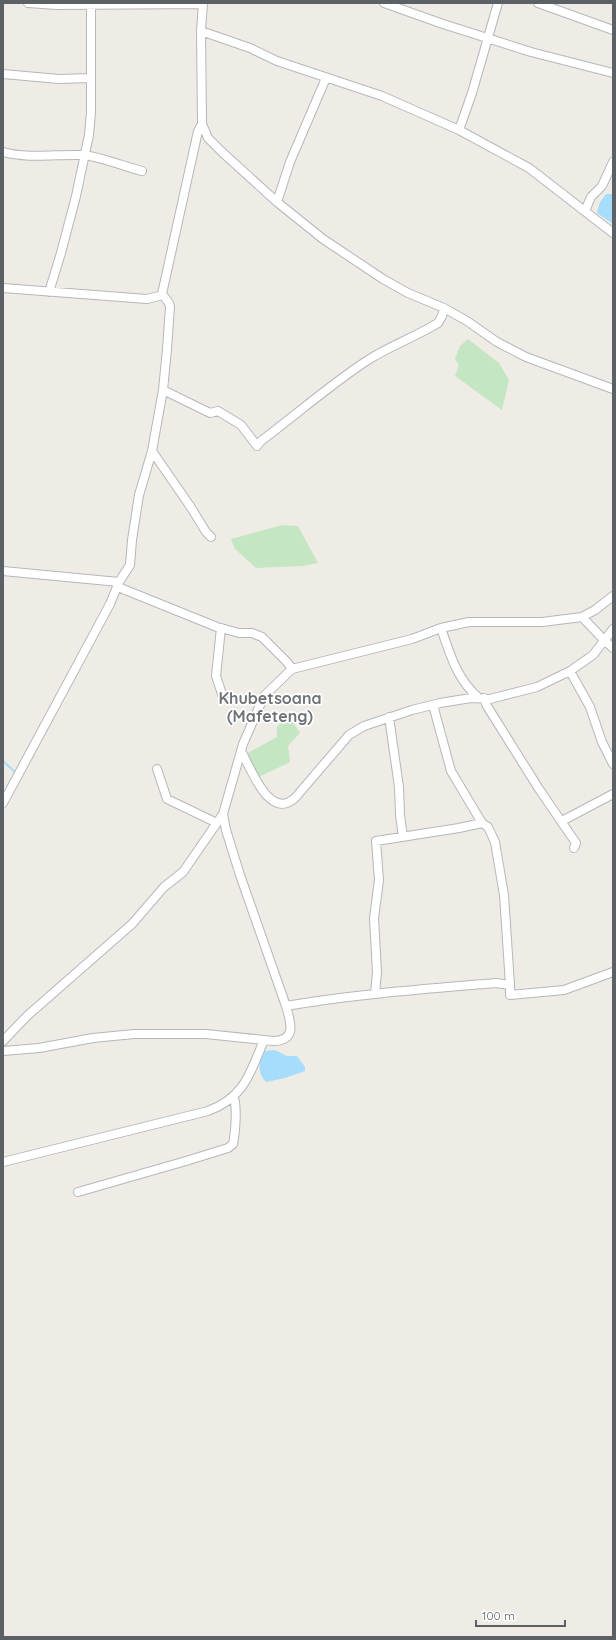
<svg xmlns="http://www.w3.org/2000/svg" width="616" height="1640" viewBox="0 0 616 1640" font-family="Quicksand,sans-serif">
  <style>
    .green { fill: #c4e6c2 }
    .water { fill: #a6ddfd }
    .lines { fill: none; stroke-linecap: round; stroke-linejoin: round }
    .stream { stroke: #a6ddfd; stroke-width: 2 }
    .minor-casing { stroke: #b5b7bb; stroke-width: 10 }
    .minor { stroke: #fff; stroke-width: 8 }
    .labels { text-anchor: middle; dominant-baseline: central; stroke-width: 3.5; stroke-linejoin: round; paint-order: stroke }
    .district-label { font-size: 16px; font-weight: bold; fill: #6d7377; stroke: #fff }
  </style>
  <rect width="100%" height="100%" fill="#efece5"/>
  <path class="green" d="M468,339L499,363L509,380L502,410L455,376L459,365L455,359L460,346Z
    M282,525L298,526L318,563L302,566L256,568L235,549L231,539Z
    M289,716L300,733L288,746L290,762L259,777L246,754L277,737V727Z"/>
  <path class="water" d="M606,194H613V224L597,213L600,202Z
    M275,1050L287,1056H297L305,1067V1071L285,1078L266,1082C257,1073 258,1060 265,1051Z"/>
  <g class="lines">
    <path class="stream" d="M3,761L16,773"/>
    <defs>
      <path id="minor" d="M28,3L57,5L203,4
        M203,3L201,31L202,124L208,138L222,152L277,202L323,239L383,279L408,293L444,308L467,321L497,342L526,357L613,389
        M384,3L443,24L531,52L613,73
        M538,3L613,30
        M201,31L250,48L277,61L382,96L459,130L529,168L613,233
        M3,74L59,79L90,78
        M459,130L472,93L498,3
        M3,152C29,159 56,154 83,155C98,156 126,167 142,171
        M277,202L290,162L326,78
        M585,211L591,197L602,186L613,162
        M3,288L147,299L159,296L162,294L198,131L202,124
        M49,292L61,253L76,196L89,135L91,112V4
        M163,390L210,413L218,411L241,425L257,446L261,441C297,414 331,384 368,360C390,346 415,337 438,323L442,316L444,308
        M152,451L190,506L206,532L211,537
        M3,571L119,582
        M118,587L217,627L239,633H252L262,637L287,662L292,669
        M582,617L604,640L613,648
        M221,628L216,676L223,697
        M441,628C450,654 457,680 479,698
        M570,671L590,707L602,742L613,764
        M484,698L487,706L539,789L576,843L574,848
        M433,705L451,771L482,823L488,827L495,842L504,895L510,985V995L564,990L613,972
        M389,717L399,787L400,815L403,837
        M241,751C251,768 269,821 295,798L349,735L364,726L412,710L440,703L471,698L490,699L537,687L570,671L593,655L613,629
        M157,769L167,799L217,823
        M3,803L110,604L119,582L130,565L132,540L139,495L152,451L163,390L167,349L170,307L169,303L162,294
        M562,821L613,794
        M375,993L377,972L374,918L379,880L376,841L459,828L482,823
        M286,1006C355,994 426,989 496,983L510,985
        M3,1041L27,1016L132,924L164,887L183,872L223,814
        M3,1051L39,1048L93,1038L134,1034H206L274,1041C298,1040 290,1021 286,1006L240,875L226,830L223,814L243,744L264,696L292,669L412,639L441,628L469,622H542L582,617L595,610L613,596
        M3,1162L208,1111C245,1097 250,1073 264,1040
        M78,1192L186,1161L228,1148L233,1144C235,1134 238,1105 233,1096"/>
    </defs>
    <use href="#minor" class="minor-casing"/>
    <use href="#minor" class="minor"/>
  </g>
  <g class="labels">
    <g class="district-label">
      <text x="270" y="698">Khubetsoana<tspan x="270" dy="18">(Mafeteng)</tspan></text>
    </g>
  </g>
  <rect width="616" height="1640" fill="none" stroke="#5c6165" stroke-width="8"/>
  <path d="M476 1620v6h89v-6" fill="none" stroke="#5c6165" stroke-width="2"/>
  <text x="482" y="1620" font-size="12" fill="#5c6165" stroke="#ffffff" stroke-width="3" paint-order="stroke">100 m</text>
</svg>
